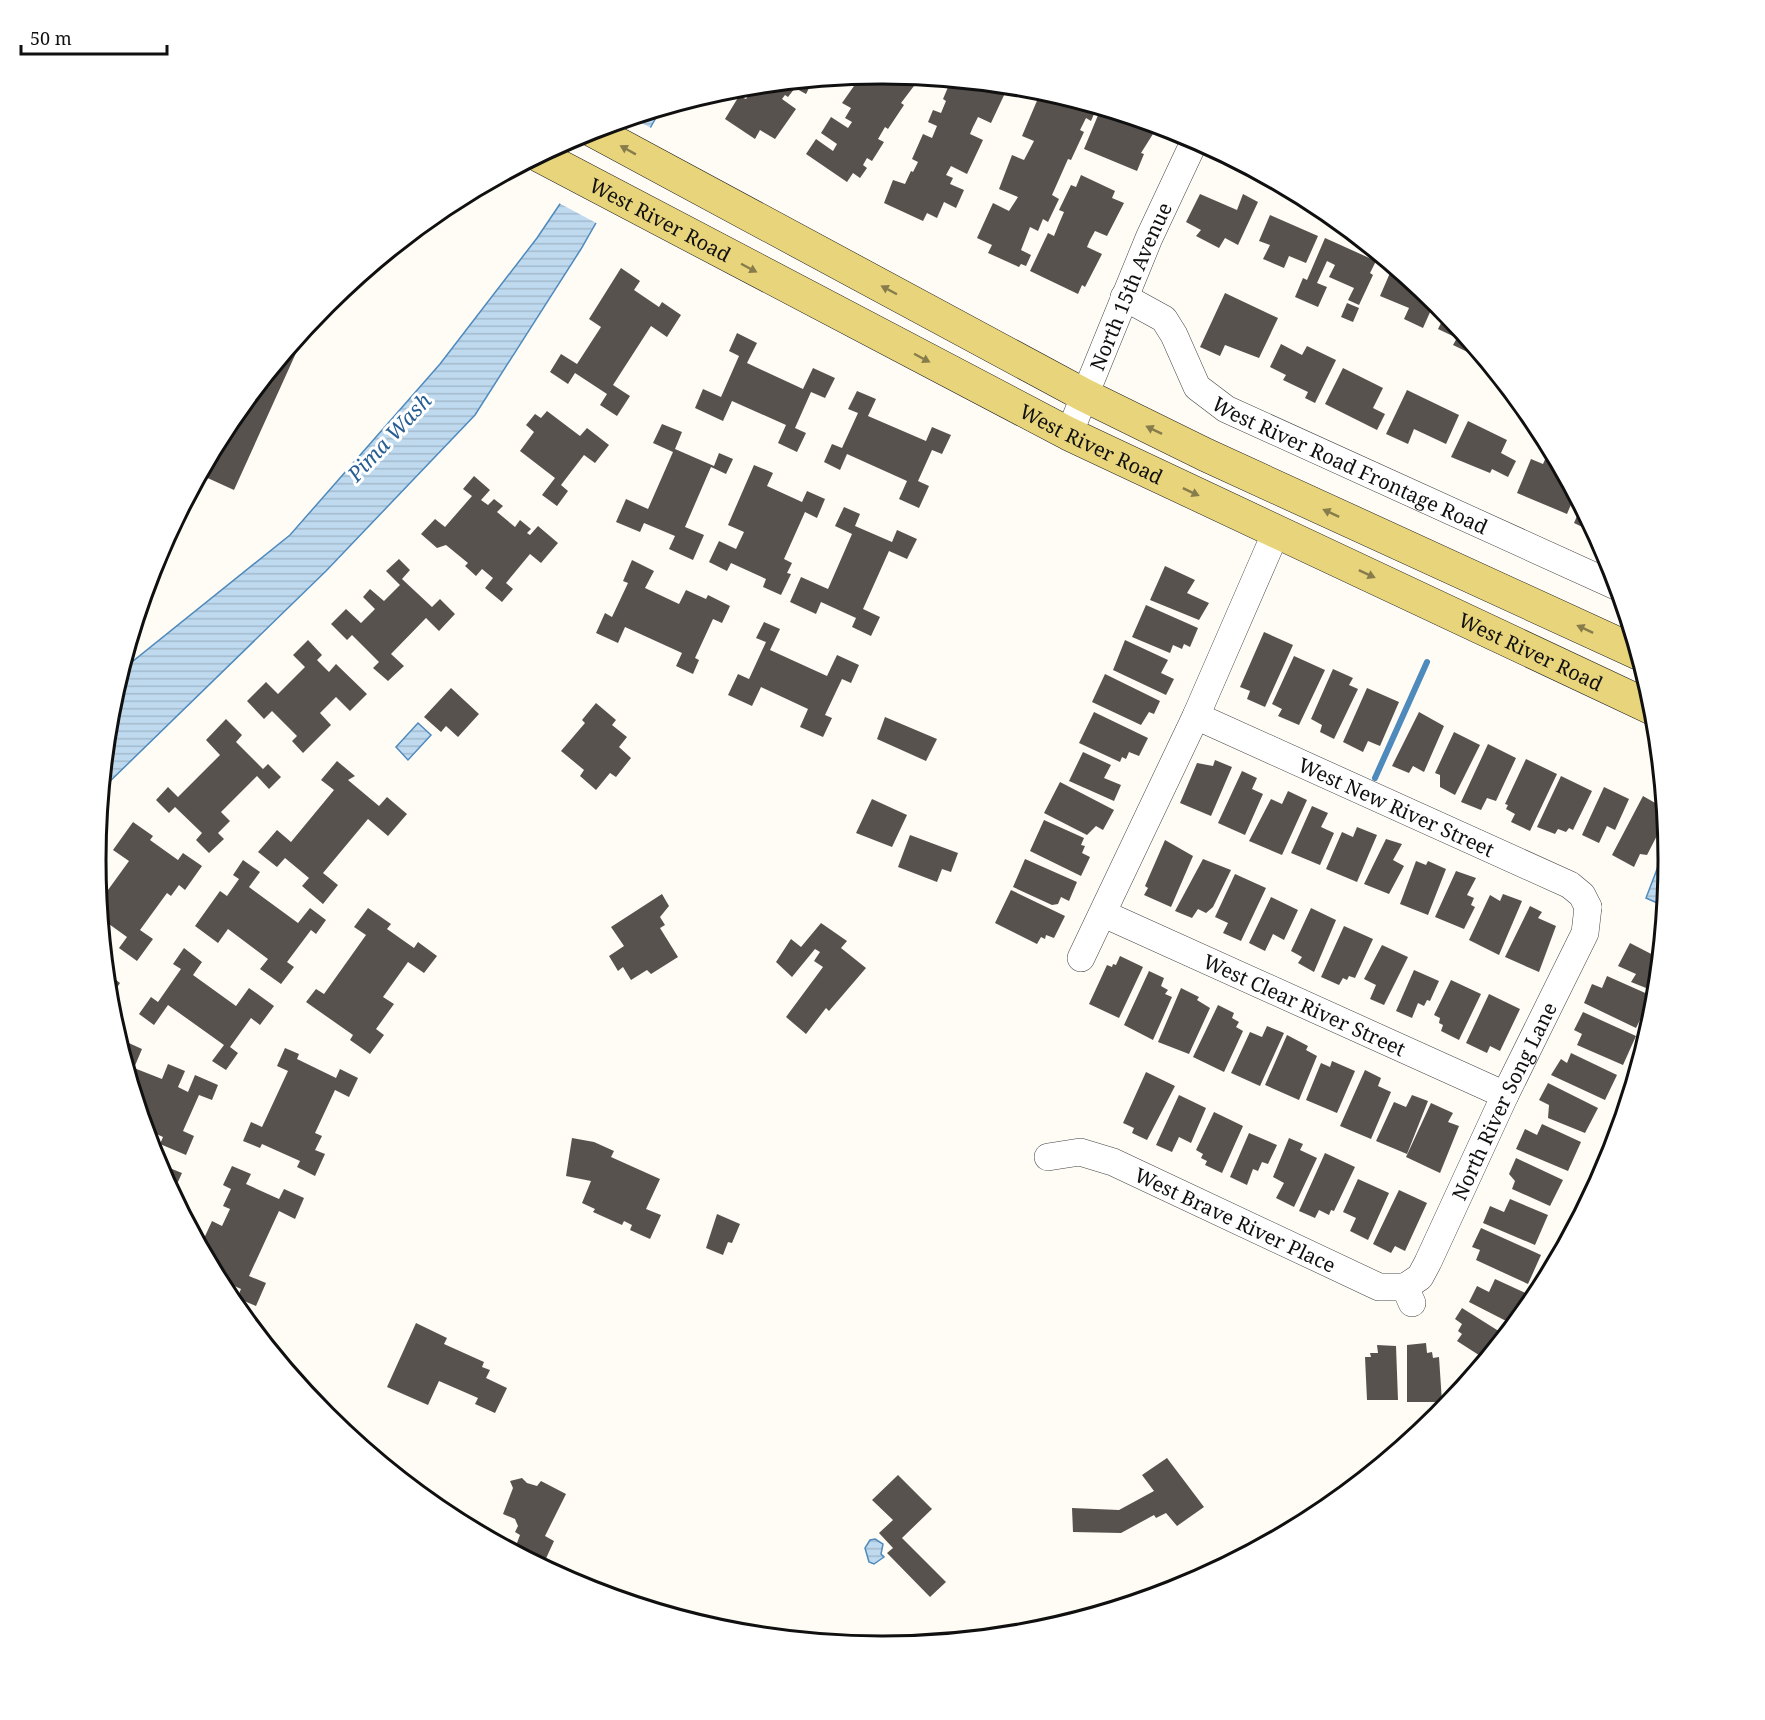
<svg xmlns="http://www.w3.org/2000/svg" width="1765" height="1720" viewBox="0 0 1765 1720" font-family="'Noto Serif',serif">
  <style>
    .water { fill: url(#water-rules); stroke: #4f8abd; stroke-width: 1.5 }
    .pier { fill: #fefcf5 }
    .lines { fill: none; stroke-linecap: round; stroke-linejoin: round }
    .stream { stroke: #4f8abd; stroke-width: 6 }
    .building { fill: #58524e }
    .minor-casing { stroke: #434343; stroke-width: 28 }
    .major-casing { stroke: #212121; stroke-width: 34 }
    .minor { stroke: #fff; stroke-width: 27 }
    .major { stroke: #e8d47b; stroke-width: 33 }
    .oneway { fill: #877c4b }
    .labels { text-anchor: middle; dominant-baseline: central; stroke-width: 6; stroke-linejoin: round; paint-order: stroke }
    .street-label { font-size: 20px; fill: #101010; stroke: #fff }
    .water-label { font-size: 21px; font-style: italic; fill: #285e93; stroke: #fff }
    .rim { fill: none; stroke: #101010; stroke-width: 3 }
  </style>
  <defs>
    <pattern id="water-rules" width="6" height="5" patternUnits="userSpaceOnUse" patternTransform="scale(1.5)"><rect width="6" height="5" fill="#bfdaef"/><path d="M0 2.5h6" fill="none" stroke="#a3bacc"/></pattern>
  </defs>
  <rect width="100%" height="100%" fill="#fefcf5"/>
  <path class="water" d="M661,109L581,249L475,415L326,571L103,788L111,706L122,670L290,535L440,364L537,238L614,124Z
    M418,723L431,735L408,760L396,747Z
    M1667,843L1669,860L1664,906L1646,898Z
    M875,1539L883,1544L881,1554L884,1557L874,1564L869,1562L865,1548L870,1540Z"/>
  <path class="pier" d="M632,118L653,129L598,224L557,202L609,125Z"/>
  <g class="lines">
    <path class="stream" d="M1375,778L1427,662"/>
  </g>
  <path class="building" d="M878,74L908,76L917,82L901,103L904,105L888,129L885,127L878,139L884,142L872,161L867,158L863,165L867,168L860,178L853,173L847,182L806,154L816,139L833,151L837,144L821,133L831,117L848,128L852,122L845,118L851,108L842,103L861,76L872,84Z
    M813,80L806,94L795,88L788,97L785,95L782,99L796,109L775,139L760,130L755,139L725,119L739,96L746,99L754,88L751,86Z
    M951,80L996,85L1006,91L991,123L978,117L973,127L970,134L983,140L967,174L951,166L946,175L953,178L950,184L964,190L956,208L944,202L937,218L927,213L923,221L884,203L893,180L905,184L911,171L913,172L918,162L912,159L923,134L932,138L937,126L928,122L933,110L941,113L946,101L943,99Z
    M1039,96L1056,104L1060,96L1097,107L1091,121L1086,118L1080,130L1084,132L1071,160L1068,159L1052,195L1059,199L1048,222L1043,219L1038,231L1030,227L1021,250L1031,255L1026,266L1021,264L1019,267L988,253L992,245L977,238L993,203L1009,211L1018,197L999,189L1012,155L1024,160L1034,141L1022,136Z
    M1101,108L1158,126L1141,153L1144,154L1137,171L1084,149Z
    M1081,175L1115,191L1112,198L1124,203L1107,236L1095,231L1090,240L1087,247L1102,254L1085,287L1082,285L1078,294L1030,271L1048,233L1054,236L1058,226L1064,212L1059,210L1071,185L1076,187Z
    M1200,194L1237,210L1243,194L1258,202L1238,245L1225,238L1219,248L1196,236L1201,230L1186,222Z
    M1270,215L1318,236L1306,263L1289,256L1284,268L1263,259L1270,245L1259,241Z
    M1325,238L1376,261L1370,273L1373,275L1359,305L1348,300L1354,288L1329,277L1335,265L1327,261L1317,283L1327,287L1318,307L1295,297L1303,278L1307,280Z
    M1393,266L1435,301L1423,328L1404,319L1409,308L1380,296Z
    M621,268L640,281L634,290L659,307L662,302L681,315L667,337L651,326L613,385L630,396L617,416L600,405L607,394L575,373L568,384L550,372L561,354L577,364L601,327L589,319Z
    M1225,293L1278,318L1259,358L1225,345L1220,356L1200,347Z
    M1347,303L1359,308L1353,322L1341,317Z
    M1446,313L1481,356L1480,358L1453,345L1457,338L1438,329Z
    M737,333L757,343L747,363L803,389L813,368L835,378L825,398L811,392L795,428L806,433L797,452L778,443L786,425L732,401L723,421L695,408L703,389L721,397L739,356L729,351Z
    M1281,344L1302,355L1307,346L1336,360L1315,403L1305,398L1308,392L1283,380L1286,375L1270,367Z
    M289,350L296,353L234,490L201,475L229,423Z
    M1343,368L1383,388L1373,408L1385,414L1377,430L1325,404Z
    M1407,390L1459,415L1446,444L1414,429L1408,444L1386,434Z
    M857,391L876,399L868,416L926,441L932,427L951,435L942,454L932,450L918,481L929,486L919,508L899,499L907,481L847,454L840,470L824,462L832,444L842,448L858,413L848,409Z
    M547,411L580,436L587,428L609,445L595,463L584,455L561,485L568,491L557,506L542,495L555,478L520,451L534,432L526,425L535,414L541,418Z
    M1468,421L1507,440L1501,453L1516,461L1508,477L1492,469L1490,473L1451,457Z
    M662,424L682,432L675,449L714,466L719,453L733,459L726,474L711,467L685,527L704,535L693,560L669,549L675,536L644,523L640,532L616,522L626,499L648,509L673,452L653,443Z
    M1547,455L1556,459L1575,495L1567,514L1517,493L1531,459L1543,464Z
    M754,465L773,473L767,486L802,502L807,491L825,499L817,518L805,512L784,559L792,563L787,573L791,574L781,595L763,587L766,579L731,563L727,571L709,562L719,541L736,549L744,532L728,525Z
    M474,476L490,490L481,500L488,505L494,499L503,506L497,512L515,527L520,520L531,529L527,533L530,535L538,526L558,543L541,563L530,554L506,583L513,589L502,602L485,588L493,578L482,569L476,576L465,566L468,563L446,545L437,548L421,534L435,519L445,527L472,496L463,489Z
    M844,507L860,514L855,526L892,542L897,530L917,539L907,559L889,551L863,609L880,617L871,636L852,627L856,618L821,602L816,614L790,602L801,577L828,589L852,534L835,526Z
    M1581,507L1594,530L1593,532L1574,523Z
    M399,559L410,570L402,579L432,607L440,599L455,614L439,631L426,618L391,654L404,666L388,681L373,668L379,662L352,635L347,640L331,624L346,609L361,623L375,609L363,597L370,589L384,601L400,585L386,571Z
    M632,560L654,571L645,588L679,604L686,590L706,599L708,595L730,606L722,623L713,619L695,658L699,660L693,674L676,666L682,653L625,627L618,643L596,633L605,613L612,617L628,583L623,581Z
    M1165,566L1195,580L1187,593L1209,603L1199,620L1150,600Z
    M1146,605L1198,628L1190,647L1184,644L1182,649L1173,645L1170,653L1132,637Z
    M764,622L780,629L770,650L827,676L837,655L859,665L851,683L842,679L825,715L832,718L823,737L800,727L808,709L761,687L752,706L728,695L738,674L749,679L766,642L756,638Z
    M1264,632L1293,645L1265,707L1247,699L1250,691L1240,687Z
    M308,640L322,655L317,660L329,672L336,664L367,694L350,711L336,697L320,713L331,725L303,753L292,741L297,736L272,711L264,719L247,701L266,682L278,694L305,667L293,655Z
    M1125,640L1168,660L1161,673L1174,679L1166,695L1113,670Z
    M1294,656L1325,670L1299,725L1278,716L1282,709L1272,704Z
    M1333,669L1353,678L1349,685L1358,689L1334,739L1320,732L1322,725L1311,719Z
    M1105,674L1160,701L1154,714L1149,712L1141,725L1092,702Z
    M451,688L479,714L458,737L446,726L441,732L424,717Z
    M1367,688L1399,702L1380,746L1368,741L1363,752L1343,742Z
    M596,703L616,720L612,725L627,737L619,747L631,758L616,777L610,773L596,790L580,776L584,770L561,751L585,723L582,720Z
    M1094,712L1148,738L1139,756L1129,752L1126,759L1122,757L1120,762L1079,743Z
    M1419,712L1444,726L1424,772L1413,766L1409,773L1392,766Z
    M885,717L937,739L926,761L877,739Z
    M226,719L242,735L236,742L263,769L268,764L281,777L269,789L257,776L221,812L230,821L218,833L224,839L209,853L196,840L202,833L175,807L169,813L156,800L168,787L178,797L220,755L206,740Z
    M1454,732L1480,745L1455,795L1440,787V775L1435,773Z
    M1488,744L1516,758L1496,801L1487,798L1481,810L1461,802Z
    M1083,752L1111,765L1104,778L1121,785L1114,801L1069,781Z
    M1526,759L1557,774L1530,831L1511,822L1515,814L1506,809L1508,805L1505,804Z
    M1215,760L1232,767L1211,816L1180,803L1197,763L1213,766Z
    M337,761L355,776L348,780L379,806L387,797L407,814L388,836L368,819L323,873L338,885L323,904L302,886L309,878L285,858L277,867L258,852L277,830L291,842L334,790L321,780Z
    M1242,771L1257,778L1252,789L1263,794L1245,835L1218,823Z
    M1561,776L1592,791L1573,830L1569,828L1566,832L1558,829L1555,834L1537,827Z
    M1060,782L1114,810L1103,830L1096,826L1087,835L1044,813Z
    M1604,787L1629,799L1615,830L1607,826L1599,843L1582,835Z
    M1288,791L1307,800L1282,855L1249,841L1271,799L1282,804Z
    M1643,796L1664,808L1665,820L1647,855L1640,854L1634,867L1612,855Z
    M872,799L907,815L892,847L856,833Z
    M1312,806L1328,813L1321,827L1334,833L1320,865L1291,853Z
    M1044,820L1084,838L1081,845L1085,846L1082,853L1090,857L1081,876L1030,851Z
    M133,822L153,836L150,840L178,860L183,853L202,866L185,890L179,885L171,896L167,893L140,930L153,939L137,961L119,948L127,937L102,919L100,901L129,861L113,850Z
    M1357,827L1377,835L1357,882L1326,869L1342,832L1353,837Z
    M910,835L958,853L951,872L942,869L937,882L898,867Z
    M1386,839L1402,844L1393,860L1404,866L1389,894L1364,884Z
    M1165,840L1193,856L1171,907L1144,895L1148,888L1145,886Z
    M1025,859L1077,882L1069,901L1061,897L1058,904L1052,905L1013,887Z
    M1203,859L1231,870L1213,907L1206,913L1198,909L1192,918L1175,911Z
    M243,860L260,872L249,887L298,923L310,908L326,920L316,934L311,930L287,962L294,967L281,984L260,969L268,959L228,929L218,943L195,926L220,891L227,896L239,879L233,875Z
    M1416,861L1426,865L1428,861L1446,869L1428,915L1400,904Z
    M1456,871L1476,878L1467,895L1474,898L1471,905L1475,907L1464,929L1435,917Z
    M1235,874L1266,888L1241,941L1223,933L1228,923L1215,917Z
    M1011,890L1065,916L1054,938L1046,935L1045,939L1041,937L1037,944L995,923Z
    M662,894L669,906L660,917L665,925L660,928L678,957L651,974L647,970L631,980L623,967L618,971L609,956L624,946L611,927Z
    M1503,894L1522,901L1499,955L1469,940L1490,895L1500,901Z
    M1271,897L1298,910L1284,940L1273,934L1265,951L1249,943Z
    M1530,906L1542,912L1538,918L1556,926L1539,972L1505,957Z
    M368,908L391,924L387,929L414,948L418,942L437,956L424,973L408,962L383,997L394,1004L376,1029L384,1035L370,1054L350,1040L353,1035L306,1002L316,989L324,994L366,935L354,927Z
    M1311,908L1336,920L1314,972L1298,963L1302,957L1291,951Z
    M821,923L847,941L841,948L866,968L829,1011L826,1008L806,1034L786,1017L823,967L814,961L820,952L815,949L792,977L776,962L791,939L801,947Z
    M1344,926L1373,939L1355,978L1349,976L1347,980L1343,978L1339,985L1321,977Z
    M1630,943L1659,958L1656,992L1631,982L1636,974L1618,966Z
    M1382,945L1408,957L1384,1005L1370,999L1376,985L1364,979Z
    M184,948L202,962L193,975L236,1006L249,988L274,1006L260,1025L251,1018L230,1047L238,1053L226,1070L212,1061L224,1045L168,1005L154,1025L139,1014L151,997L158,1002L181,969L173,964Z
    M1120,956L1143,967L1119,1018L1089,1004L1107,965L1112,967L1113,964L1116,965Z
    M1414,970L1439,981L1430,1001L1427,1000L1424,1006L1418,1003L1412,1018L1396,1011Z
    M1149,971L1164,978L1161,986L1168,990L1165,994L1172,997L1153,1040L1124,1025Z
    M107,973L120,983L110,998Z
    M1607,976L1652,996L1636,1028L1584,1003L1592,984L1602,988Z
    M1451,980L1481,994L1459,1040L1441,1031L1443,1025L1439,1023L1440,1018L1434,1015Z
    M1181,988L1199,997L1197,1000L1210,1008L1189,1054L1158,1042Z
    M1489,994L1520,1009L1500,1051L1490,1046L1487,1053L1466,1043Z
    M1218,1005L1234,1013L1232,1018L1239,1022L1236,1027L1243,1031L1224,1072L1193,1057Z
    M1583,1012L1636,1036L1623,1065L1577,1045L1582,1034L1574,1030Z
    M1267,1026L1284,1033L1260,1086L1231,1073L1250,1032L1262,1037Z
    M1287,1035L1308,1046L1306,1050L1317,1056L1299,1100L1265,1085Z
    M120,1039L142,1049L134,1068L162,1079L168,1064L185,1071L178,1087L188,1092L195,1075L218,1085L212,1100L199,1095L183,1131L194,1136L186,1155L160,1144L163,1137L152,1132L148,1136Z
    M285,1048L299,1054L297,1059L336,1078L340,1069L358,1078L349,1097L335,1090L315,1133L322,1136L315,1150L325,1154L315,1176L297,1167L300,1161L262,1144L260,1148L243,1141L251,1122L262,1127L288,1071L277,1066Z
    M1571,1053L1617,1075L1605,1100L1551,1075L1561,1059L1567,1063Z
    M1332,1061L1355,1071L1337,1113L1306,1100L1321,1063L1330,1067Z
    M1365,1070L1381,1078L1378,1086L1391,1092L1371,1139L1340,1126Z
    M1146,1072L1175,1086L1147,1140L1132,1133L1134,1128L1123,1123Z
    M1548,1083L1598,1108L1585,1133L1548,1118L1549,1105L1539,1100Z
    M1179,1095L1206,1108L1191,1143L1179,1137L1172,1152L1156,1145Z
    M1412,1095L1428,1101L1407,1154L1376,1141L1394,1102L1406,1107Z
    M1431,1103L1453,1113L1448,1122L1459,1126L1440,1173L1406,1157Z
    M1214,1112L1243,1126L1222,1173L1205,1165L1207,1161L1201,1158L1203,1154L1196,1150Z
    M1542,1124L1581,1142L1568,1171L1516,1149L1525,1129L1537,1135Z
    M1249,1133L1277,1145L1268,1164L1262,1162L1258,1171L1253,1169L1247,1185L1230,1177Z
    M572,1138L594,1142L614,1151L611,1157L660,1179L646,1209L661,1215L650,1239L630,1230L632,1225L624,1221L622,1225L593,1212L595,1209L582,1203L591,1181L566,1176Z
    M1289,1138L1303,1144L1300,1150L1317,1158L1294,1207L1276,1198L1284,1183L1273,1177Z
    M1325,1153L1355,1167L1334,1211L1331,1210L1329,1215L1319,1210L1315,1218L1299,1211Z
    M1516,1158L1563,1180L1550,1206L1512,1189L1515,1181L1509,1174Z
    M157,1163L182,1173L173,1193Z
    M232,1166L251,1174L246,1184L279,1199L284,1189L304,1198L295,1219L279,1211L249,1276L266,1283L256,1306L237,1298L241,1289L219,1279L201,1245L212,1221L222,1226L230,1209L223,1206L231,1189L223,1185Z
    M1358,1179L1389,1193L1368,1240L1350,1231L1356,1218L1343,1212Z
    M1399,1190L1427,1203L1405,1251L1395,1246L1391,1253L1373,1244Z
    M1510,1199L1548,1215L1535,1245L1483,1223L1490,1206L1504,1212Z
    M717,1214L740,1224L732,1243L728,1242L723,1255L706,1248Z
    M1481,1228L1541,1255L1528,1284L1476,1260L1480,1250L1472,1247Z
    M1495,1279L1530,1295L1514,1325L1469,1302L1477,1286L1489,1292Z
    M1462,1308L1505,1335L1485,1359L1457,1341L1462,1334L1458,1331L1462,1324L1455,1319Z
    M416,1323L447,1338L444,1344L484,1362L482,1367L490,1370L486,1378L507,1388L495,1413L475,1404L478,1398L439,1381L428,1405L387,1387Z
    M1426,1343L1427,1353L1432,1352L1433,1358L1439,1357L1442,1402H1407V1345Z
    M1377,1345L1396,1346L1398,1400H1367L1365,1357H1371L1370,1353H1378Z
    M1167,1458L1204,1507L1177,1526L1166,1513L1156,1518L1154,1515L1121,1533L1073,1532L1072,1508L1119,1510L1154,1491L1142,1475Z
    M898,1475L932,1509L902,1538L946,1582L930,1597L887,1553L893,1548L879,1533L893,1520L872,1500Z
    M522,1478L527,1483L537,1486L541,1481L566,1494L545,1536L554,1541L543,1565L514,1551L520,1535L515,1532L518,1526L515,1519L503,1514L513,1488L510,1481Z"/>
  <g class="lines">
    <defs>
      <g id="minor">
        <path id="s1" d="M1124,297L1164,319L1174,335L1197,387L1226,409L1618,587"/>
        <path id="s2" d="M1069,434L1149,238L1195,140"/>
        <path id="s3" d="M1196,716L1570,885L1582,895L1588,907"/>
        <path id="s4" d="M1104,914L1505,1095"/>
        <path d="M1081,958L1196,716L1276,532"/>
        <path id="s5" d="M1048,1157L1080,1152L1113,1162L1379,1287H1405L1412,1303"/>
        <path id="s6" d="M1405,1287L1420,1277L1428,1262L1505,1095L1585,933L1588,907"/>
      </g>
      <g id="major">
        <path d="M592,130L1084,395L1206,455L1638,653"/>
        <path id="s7" d="M540,156L1069,434L1654,709"/>
      </g>
    </defs>
    <use href="#minor" class="minor-casing"/>
    <use href="#major" class="major-casing"/>
    <use href="#minor" class="minor"/>
    <use href="#major" class="major"/>
  </g>
  <defs><path id="oneway-solid" d="M-6-.8H1V-3.2L6.5 0L1 3.2V.8H-6Z" transform="scale(1.5)"/></defs>
  <g class="oneway">
    <use href="#oneway-solid" transform="translate(628 150) rotate(-151)"/>
    <use href="#oneway-solid" transform="translate(749 268) rotate(28)"/>
    <use href="#oneway-solid" transform="translate(889 290) rotate(-152)"/>
    <use href="#oneway-solid" transform="translate(922 358) rotate(28)"/>
    <use href="#oneway-solid" transform="translate(1154 430) rotate(-154)"/>
    <use href="#oneway-solid" transform="translate(1191 492) rotate(25)"/>
    <use href="#oneway-solid" transform="translate(1331 513) rotate(-155)"/>
    <use href="#oneway-solid" transform="translate(1367 574) rotate(25)"/>
    <use href="#oneway-solid" transform="translate(1585 629) rotate(-155)"/>
  </g>
  <g class="labels">
    <g class="street-label">
      <text stroke="none"><textPath href="#s7" startOffset="136">West River Road</textPath></text>
      <text stroke="none"><textPath href="#s2" startOffset="160">North 15th Avenue</textPath></text>
      <text stroke="none"><textPath href="#s7" startOffset="622">West River Road</textPath></text>
      <text stroke="none"><textPath href="#s1" startOffset="294">West River Road Frontage Road</textPath></text>
      <text stroke="none"><textPath href="#s7" startOffset="1108">West River Road</textPath></text>
      <text stroke="none"><textPath href="#s3" startOffset="220">West New River Street</textPath></text>
      <text stroke="none"><textPath href="#s4" startOffset="220">West Clear River Street</textPath></text>
      <text stroke="none"><textPath href="#s6" startOffset="213">North River Song Lane</textPath></text>
      <text stroke="none"><textPath href="#s5" startOffset="202">West Brave River Place</textPath></text>
    </g>
    <g class="water-label">
      <text transform="translate(389 437) rotate(-47)">Pima Wash</text>
    </g>
  </g>
  <path d="M0 0H1765V1720H0ZM106 860a776 776 0 1 1 1552 0a776 776 0 1 1-1552 0Z" fill="#fff" fill-rule="evenodd"/>
  <path class="rim" d="M106 860a776 776 0 1 1 1552 0a776 776 0 1 1-1552 0Z"/>
  <path d="M21 45v9h146v-9" fill="none" stroke="#101010" stroke-width="3"/>
  <text x="30" y="45" font-size="18" fill="#101010" stroke="#ffffff" stroke-width="4.5" paint-order="stroke">50 m</text>
</svg>
